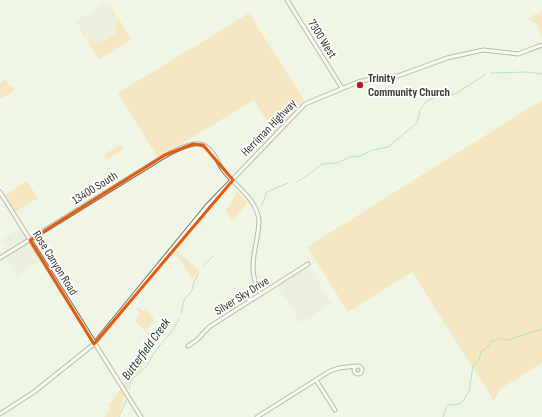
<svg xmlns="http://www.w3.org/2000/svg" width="542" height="417" viewBox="0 0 542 417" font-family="'Sofia Sans Condensed',sans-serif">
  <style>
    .built { fill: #e5ecd6 }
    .green { fill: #f8d694 }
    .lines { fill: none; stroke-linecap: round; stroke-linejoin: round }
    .stream { stroke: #77c69d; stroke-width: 1 }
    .secondary-casing { stroke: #6e7265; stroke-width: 5 }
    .secondary { stroke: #fff; stroke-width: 3 }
    .marked { fill: none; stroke: #e8590c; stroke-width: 3; stroke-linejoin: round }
    .poi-dot { fill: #af1e23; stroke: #fff; stroke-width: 1.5 }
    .labels { text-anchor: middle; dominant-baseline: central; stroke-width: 3.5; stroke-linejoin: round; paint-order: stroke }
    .street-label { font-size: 12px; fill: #343630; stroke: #fff }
    .poi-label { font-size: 12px; font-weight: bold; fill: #343630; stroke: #fff; text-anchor: start }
    .water-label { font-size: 13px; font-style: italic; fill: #123524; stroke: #fff }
  </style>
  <rect width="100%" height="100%" fill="#f0f5e6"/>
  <path class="built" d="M107,1L131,41L100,61L75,21Z
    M21,228L27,238L7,251L1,240Z
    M30,241L41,261L17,277L5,256Z
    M307,267L310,268L332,304L301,323L277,286Z"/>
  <path class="green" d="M108,1L131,39L99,59L75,22L81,31L87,32L84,34L88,41L92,39L94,43L100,44L115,34L117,27L115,24L119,21L115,15L111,17L112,12Z
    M542,10V38L537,24L528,19Z
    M249,13L304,100L274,133L254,100L158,158L118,93Z
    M6,79L9,85L12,86L15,90L0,99V83Z
    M542,100V363L500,389L494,401L412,272L348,312L307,247Z
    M121,144L124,149L107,160L104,155Z
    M27,181L38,198L15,212L5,195Z
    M237,191L247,203L233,221L226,211Z
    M174,250H175L199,270L192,279Z
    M138,307L143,311L146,308L154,319L146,331L151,334L150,336L135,321L141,314L136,310Z
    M147,354L149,356L142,369L130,379L118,417H104L111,409L107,404H109C123,388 133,369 147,354Z"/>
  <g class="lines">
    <path class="stream" d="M491,73L528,72L542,74
      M297,182L308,175L322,164L337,163L350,157L360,156L373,150L388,147L417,123L420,110L427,101L438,96L455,94L485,75
      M262,205L267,192L288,183
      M203,266L214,255
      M181,314L184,300L192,290L194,282L198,274
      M129,389L131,380L146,367L155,351L173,330L179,319
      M119,417L126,400
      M443,417L447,405L460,404L463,401L469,391L473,366L479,360L481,352L489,346L491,341L497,340L498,338L504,340H508L542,329"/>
    <defs>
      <path id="secondary" d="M287,0L342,88
        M0,192L141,417
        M0,258L163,157C171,152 191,142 200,144C213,147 217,162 224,171C236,187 256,198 259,220C259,226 258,232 257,238C253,258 249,276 261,294
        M188,346L197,340L209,327L308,264
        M354 370a4 4 0 1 1 8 0a4 4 0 1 1-8 0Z
        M316,380L335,410
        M0,414L34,392L94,344L207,206L305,104L358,82L371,79L398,76L447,58L483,50L518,54L542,45
        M257,417L330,371L339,368L356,366"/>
    </defs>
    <use href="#secondary" class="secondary-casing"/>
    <use href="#secondary" class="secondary"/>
  </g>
  <path d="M0 0H542V417H0ZM193,144L203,145L233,180L94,344L30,240L165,155Z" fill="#f0f5e6" fill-opacity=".55" fill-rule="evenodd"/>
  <path class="marked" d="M193,144L203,145L233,180L94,344L30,240L165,155Z"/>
  <circle class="poi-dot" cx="360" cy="85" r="4"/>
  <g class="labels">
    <g class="street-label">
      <text transform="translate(322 39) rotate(58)">7300 West</text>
      <text transform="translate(269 128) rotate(-46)">Herriman Highway</text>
      <text transform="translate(95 188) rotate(-32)">13400 South</text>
      <text transform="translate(55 263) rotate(58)">Rose Canyon Road</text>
      <text transform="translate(242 296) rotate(-32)">Silver Sky Drive</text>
    </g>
    <g class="poi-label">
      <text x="368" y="78">Trinity<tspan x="368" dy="14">Community Church</tspan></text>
    </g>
    <g class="water-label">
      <text transform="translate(146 349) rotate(-54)">Butterfield Creek</text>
    </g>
  </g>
</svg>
